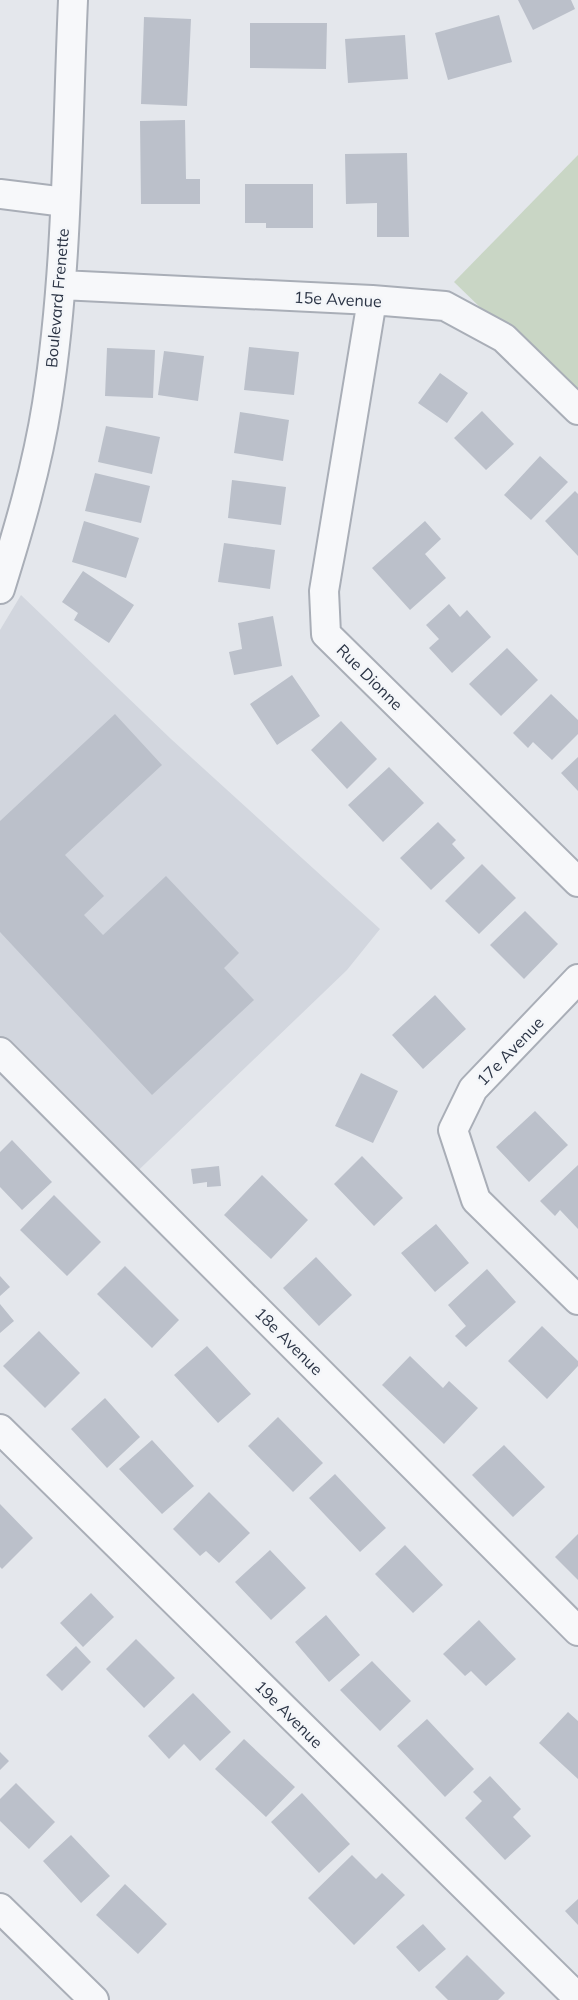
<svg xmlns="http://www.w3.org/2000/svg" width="578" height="2000" viewBox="0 0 578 2000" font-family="Mulish,sans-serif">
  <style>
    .built { fill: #d2d6de }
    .green { fill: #c9d6c5 }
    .building { fill: #bbc0ca }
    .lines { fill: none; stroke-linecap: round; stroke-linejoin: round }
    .street-casing { stroke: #a9aeb7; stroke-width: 32 }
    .street { stroke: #f7f8fa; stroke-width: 28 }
    .labels { text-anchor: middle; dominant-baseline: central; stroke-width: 5; stroke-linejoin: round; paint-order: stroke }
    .street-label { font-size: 16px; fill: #2b3445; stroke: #f4f6f9 }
  </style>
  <rect width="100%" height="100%" fill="#e4e7ec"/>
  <path class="built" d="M21,595L171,739L380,929L347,970L122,1186L0,1059V630Z"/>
  <path class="green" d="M578,155V402L454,282Z"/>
  <path class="building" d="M518,0H571L575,9L533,30Z
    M499,15L512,62L448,80L435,33Z
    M144,17L191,19L187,106L141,104Z
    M250,23H327L326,69L250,68Z
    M405,35L408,79L348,83L345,39Z
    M185,120L186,179H200V204H141L140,121Z
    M407,153L409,237H377V203L346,204L345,154Z
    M245,184H313V228H266V223H245Z
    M249,347L299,352L294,395L244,390Z
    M107,348L155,350L153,398L105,396Z
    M164,351L204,356L198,401L158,395Z
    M440,373L468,393L447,423L418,403Z
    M482,411L514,444L486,470L454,438Z
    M240,412L289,420L283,461L234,453Z
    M106,426L160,437L152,474L98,462Z
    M540,456L568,482L531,520L504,495Z
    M95,473L150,486L141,523L85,511Z
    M232,480L286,487L281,525L228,518Z
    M575,491L578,494V556L545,521Z
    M84,521L139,538L126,578L72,562Z
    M425,521L441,539L425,554L446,578L410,610L372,568Z
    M224,543L275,550L270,589L218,582Z
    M83,571L134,605L109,643L74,620L78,613L62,602Z
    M449,604L460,617L467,610L491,637L452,673L429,648L439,639L426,625Z
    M273,616L282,666L234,675L229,652L242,649L238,623Z
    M507,648L538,680L501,716L469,684Z
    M292,675L320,716L277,745L250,704Z
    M551,694L578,720V734L552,760L533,742L528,748L513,733Z
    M115,714L162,765L65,855L104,896L84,915L103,935L166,876L239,953L224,968L254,1000L152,1095L0,932V821Z
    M341,721L377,759L347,789L311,750Z
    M578,757V791L561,773Z
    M389,767L424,803L383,842L348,805Z
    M438,822L456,840L452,844L465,858L431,890L400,858Z
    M482,864L516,898L479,934L445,901Z
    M525,911L558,944L524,979L490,945Z
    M435,995L466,1029L423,1069L392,1035Z
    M361,1073L398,1091L373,1143L335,1126Z
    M535,1111L568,1145L529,1182L496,1147Z
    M12,1140L52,1182L22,1210L0,1187V1152Z
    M362,1156L403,1198L374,1226L334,1184Z
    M578,1165V1229L560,1210L555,1216L540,1201Z
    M219,1166L221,1186L207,1187V1182L193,1184L191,1169Z
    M262,1175L308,1220L271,1259L224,1215Z
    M54,1195L101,1242L67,1276L20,1230Z
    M436,1224L469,1263L435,1292L401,1253Z
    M316,1257L352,1295L319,1326L283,1288Z
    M125,1266L179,1320L152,1348L97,1294Z
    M487,1269L516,1302L466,1347L455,1336L466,1326L448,1305Z
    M0,1276L10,1287L0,1296Z
    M0,1304L14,1321L0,1333Z
    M542,1326L578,1361V1366L547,1399L508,1361Z
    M39,1331L80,1373L45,1408L3,1366Z
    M207,1346L251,1394L218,1423L174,1375Z
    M410,1356L443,1388L449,1381L478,1408L444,1444L382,1385Z
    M105,1398L140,1437L107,1468L71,1429Z
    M278,1417L323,1463L293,1492L248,1446Z
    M152,1440L194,1486L162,1514L119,1469Z
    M504,1445L545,1487L513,1517L472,1475Z
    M335,1474L386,1528L360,1552L309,1498Z
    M209,1492L250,1533L219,1563L206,1551L200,1556L173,1529Z
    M0,1504L33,1538L2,1569L0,1567Z
    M578,1534V1580L555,1557Z
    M405,1545L443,1585L413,1613L375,1574Z
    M270,1550L306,1588L271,1620L235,1582Z
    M91,1593L114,1617L83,1647L60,1623Z
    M326,1615L360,1655L329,1682L295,1642Z
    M479,1620L516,1659L486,1686L471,1671L465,1676L443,1654Z
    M136,1639L175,1678L144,1708L106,1669Z
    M76,1646L91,1662L62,1691L46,1675Z
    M372,1661L411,1701L380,1731L340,1690Z
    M193,1693L231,1732L200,1761L184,1744L169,1759L148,1736Z
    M568,1712L578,1721V1779L539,1743Z
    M427,1719L474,1769L445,1797L397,1746Z
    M244,1739L295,1787L266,1817L215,1769Z
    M0,1752L9,1761L0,1770Z
    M490,1776L521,1809L513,1817L531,1836L505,1860L465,1818L482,1801L473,1792Z
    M16,1783L55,1822L29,1849L0,1821V1799Z
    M302,1793L350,1844L319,1873L271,1822Z
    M71,1835L110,1876L81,1903L43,1861Z
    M352,1855L376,1879L382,1873L405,1895L354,1945L308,1898Z
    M125,1884L167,1924L138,1954L96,1915Z
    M578,1899V1925L565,1911Z
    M423,1924L446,1949L419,1972L396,1947Z
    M467,1955L505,1993L498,2000H448L435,1987Z"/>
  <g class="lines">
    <defs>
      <path id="street" d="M0,194L65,202
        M61,285L372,300L445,306L504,338L578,410
        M372,300L324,591L326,634L578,882
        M0,589C19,528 37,467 47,404C68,271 67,134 73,0
        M578,979L473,1089L453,1130L476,1200L578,1300
        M0,1052L578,1631
        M0,1429L578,1998
        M0,1908L94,2000"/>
    </defs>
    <use href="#street" class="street-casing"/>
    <use href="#street" class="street"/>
  </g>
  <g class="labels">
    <g class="street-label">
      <text transform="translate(57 298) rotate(-85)">Boulevard Frenette</text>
      <text transform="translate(338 299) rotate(3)">15e Avenue</text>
      <text transform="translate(370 677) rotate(45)">Rue Dionne</text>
      <text transform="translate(510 1051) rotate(-46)">17e Avenue</text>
      <text transform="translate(289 1341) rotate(45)">18e Avenue</text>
      <text transform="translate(289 1714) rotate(45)">19e Avenue</text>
    </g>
  </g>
</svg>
